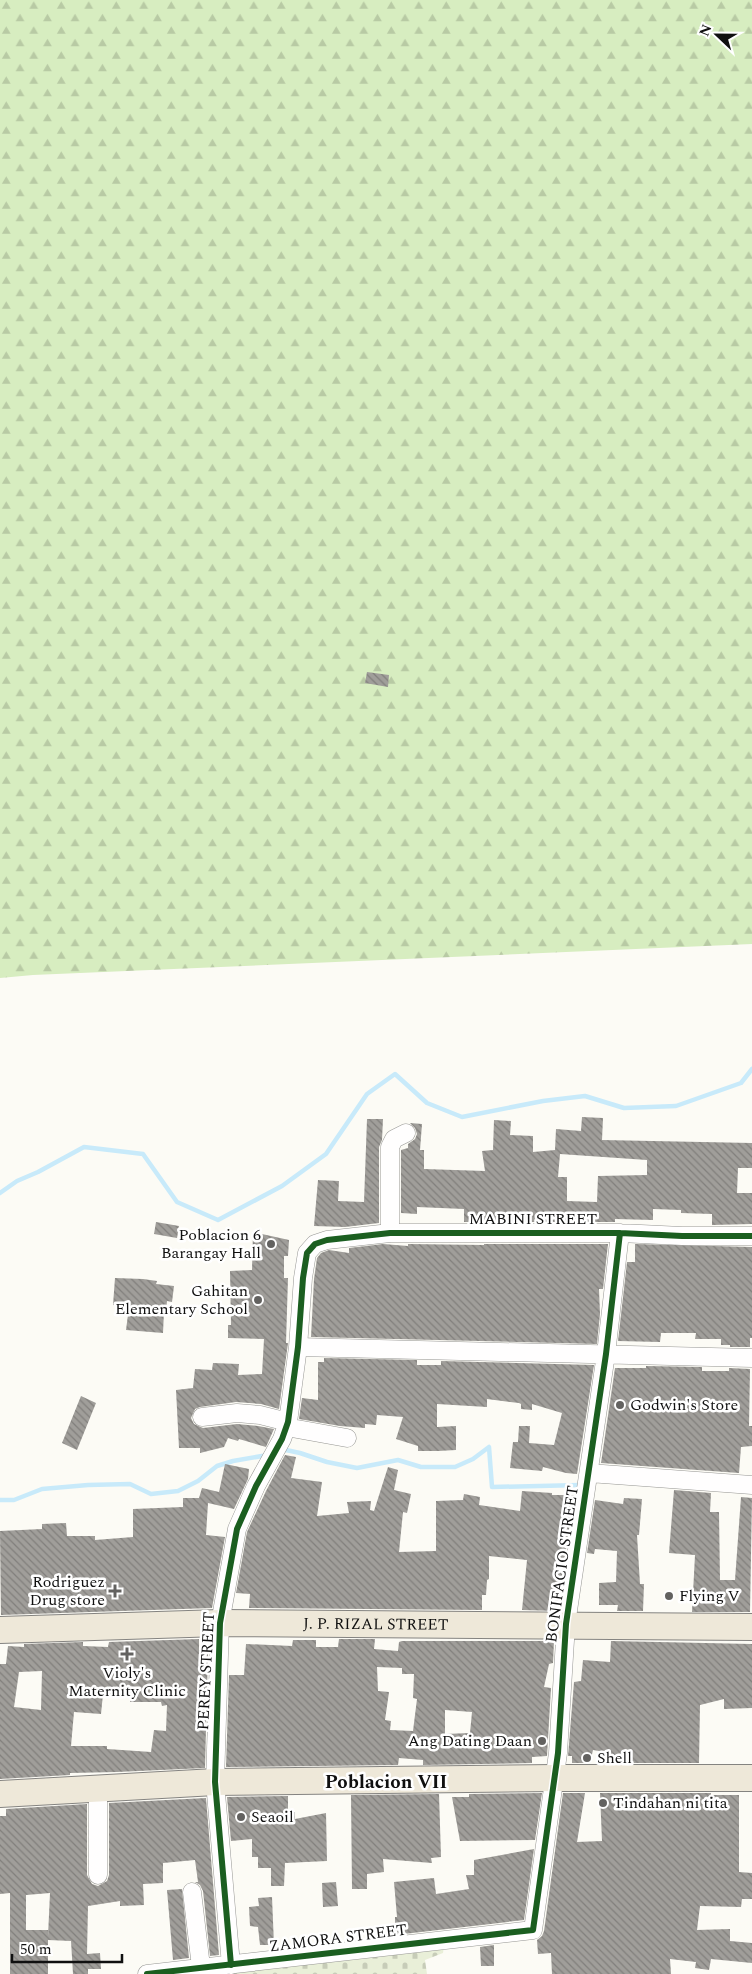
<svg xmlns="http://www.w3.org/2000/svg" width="752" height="1974" viewBox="0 0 752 1974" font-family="Spectral,serif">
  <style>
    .forest { fill: url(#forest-firs) }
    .cemetery { fill: url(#cemetery-stones) }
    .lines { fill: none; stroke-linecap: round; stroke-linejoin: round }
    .stream { stroke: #c8eafa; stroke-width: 4.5 }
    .building { fill: url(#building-back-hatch); fill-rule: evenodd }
    .street-casing { stroke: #969693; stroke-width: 19 }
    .primary-casing { stroke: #848380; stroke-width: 28 }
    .street { stroke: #fffefe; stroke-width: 18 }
    .primary { stroke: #eee8d9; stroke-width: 26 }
    .cycleway-casing { stroke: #fff; stroke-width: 9 }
    .cycleway { stroke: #1b5e20; stroke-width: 6 }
    .poi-dot { fill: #636260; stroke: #fff; stroke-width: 2 }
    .labels { text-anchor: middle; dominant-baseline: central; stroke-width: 5; stroke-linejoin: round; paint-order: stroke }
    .street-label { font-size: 16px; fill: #101010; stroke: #fff }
    .poi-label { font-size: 16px; fill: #101010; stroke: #fff; text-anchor: start }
    .quarter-label { font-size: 19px; font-weight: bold; fill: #101010; stroke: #fff }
  </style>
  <defs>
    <pattern id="forest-firs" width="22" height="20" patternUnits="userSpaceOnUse" patternTransform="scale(1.25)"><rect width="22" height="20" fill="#d7edc0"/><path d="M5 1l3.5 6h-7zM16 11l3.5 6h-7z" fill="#b8caa4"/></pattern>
    <pattern id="cemetery-stones" width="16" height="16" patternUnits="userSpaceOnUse" patternTransform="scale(1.25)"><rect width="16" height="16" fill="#e9efd8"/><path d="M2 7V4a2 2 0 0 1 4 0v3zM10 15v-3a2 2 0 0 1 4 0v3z" fill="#c7ccb8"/></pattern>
    <pattern id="building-back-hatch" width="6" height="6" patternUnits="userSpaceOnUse" patternTransform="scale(1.25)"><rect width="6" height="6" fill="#a09e9a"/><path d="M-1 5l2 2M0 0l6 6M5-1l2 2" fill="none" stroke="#817f7c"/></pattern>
  </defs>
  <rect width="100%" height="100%" fill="#fcfbf5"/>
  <path class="forest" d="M0,0H752V944L33,975L0,978Z"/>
  <path class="cemetery" d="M444,1946L443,1953L425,1960L427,1974H205Z"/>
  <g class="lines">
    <path class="stream" d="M0,1193L17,1181L38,1172L84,1147L143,1154L177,1202L218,1220L282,1186L326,1154L367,1094L395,1074L427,1103L462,1117L543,1101L585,1096L624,1108L676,1106L741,1083L752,1069
      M282,1451L286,1450L300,1453L327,1462L357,1468L398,1460L421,1467H455L473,1459L489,1447L492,1487L581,1485
      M0,1500H14L42,1489L88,1485L130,1484L151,1494L178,1491L198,1481L217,1466L233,1461L268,1455"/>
  </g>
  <path class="building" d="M367,672L389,675L388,687L365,683Z
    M582,1117L603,1118L602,1140L752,1143V1168H738L737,1193H752V1224L712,1225V1214L681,1213V1210L653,1209V1220L615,1219V1222H464V1209L417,1207V1214L401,1213V1150L408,1148V1144L415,1139L417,1134L415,1128L410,1123L422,1124L420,1150H424V1169L485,1171L482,1151L493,1150L494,1120L511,1121L510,1135L533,1136V1152L555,1150L556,1129L581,1131ZM560,1154L647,1160V1175L598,1176L597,1202L567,1201V1177H558Z
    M367,1119H383L382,1140L379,1147V1223L345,1227L314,1226L318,1180L339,1181L338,1201L364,1202Z
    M156,1222L179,1226L177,1238L154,1234Z
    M253,1232L289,1240L288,1256H284V1278H288L286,1343H288L279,1409L261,1404L236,1402L200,1407L195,1409L191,1418L194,1424L203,1428L237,1424L258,1426L274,1429L266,1447L239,1439L238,1441L228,1438L224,1447L200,1453V1448H179L176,1390L193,1388L195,1369L212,1370L213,1363L239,1364L238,1375L262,1374L264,1339L228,1338V1325H231L230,1271L252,1270Z
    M383,1244L408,1246V1244L484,1245V1244H608L603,1289H599L600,1314L597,1344L311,1337L314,1279L317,1258L321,1253L329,1250L349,1253V1248Z
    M635,1244L752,1247V1338H750V1347H730V1345H721V1339H695L696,1333H661L660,1342L618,1341L627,1262H635Z
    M115,1278L143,1279L157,1281L156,1284L174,1286L172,1302L167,1301L166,1311H164L163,1333L126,1330L129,1307L113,1305Z
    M324,1358L417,1360V1365H441V1361L594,1365L577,1474L566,1473L543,1467L542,1471L510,1468L513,1442H518L519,1426H530L529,1443L554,1445L562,1413L532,1404V1410L521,1409V1404L519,1403L487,1399V1407L437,1404V1427L456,1426V1450L438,1451H418V1446L396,1439L403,1417L377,1415L376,1425L365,1424V1428L340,1426L299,1419L302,1398L318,1400V1362H324Z
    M646,1366L702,1367V1371H729V1368L750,1369L749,1426H752V1446L741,1447L739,1473L601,1463L615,1368H646Z
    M81,1396L96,1403L77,1450L62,1443Z
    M285,1455L296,1457L291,1478L322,1482L317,1516L349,1513L347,1502L371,1501L370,1510L374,1511L388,1467L398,1470L394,1490L411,1494L407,1513L403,1512L399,1552L436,1551V1501L463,1500L464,1494L480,1497L479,1505L520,1511L522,1491L552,1493V1495H574L557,1611L522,1610L527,1560L489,1556V1579L487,1580L486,1595H482V1610L249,1608L250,1594L236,1593L247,1532L266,1491Z
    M225,1464L249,1469L248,1479L234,1509L208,1503L206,1535L225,1537L212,1608L1,1615L0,1531L42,1529V1524L66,1523L67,1536H95V1540L133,1537V1509L183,1507V1498H199L202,1488L219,1492Z
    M674,1490L711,1493L710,1512H719L720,1580H735L741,1497L752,1498L750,1612H692L695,1555L669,1553Z
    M624,1498L642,1499L639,1535H637L640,1584H644L643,1611H617L618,1605H599V1583L616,1582L617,1551L595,1549L594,1554L587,1553L595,1500L623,1504Z
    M199,1639V1650L208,1651L205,1768L117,1772L70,1773V1775L0,1779V1664H6L8,1646L24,1647V1644L83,1642V1646L108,1647L109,1642ZM42,1671L41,1710L14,1707L19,1672ZM103,1694H131L130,1702H161L162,1706L167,1705L166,1731L154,1730L151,1752L107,1749V1746H71L74,1712L101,1714Z
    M339,1639H375L374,1649L398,1651L399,1642L402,1641H554L553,1663L549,1664L544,1687L551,1688L547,1756L532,1757V1763L423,1765V1760L399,1758L398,1765L226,1767L229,1675H244L246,1644L292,1646L293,1640H316V1647H338ZM377,1667L402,1668V1674H414L413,1698L417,1699L413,1731L390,1730L391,1721L385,1720L389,1692L378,1691ZM445,1710L472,1712L470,1733L445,1734Z
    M611,1641L752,1644V1708L724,1709V1699L700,1705L699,1763H599V1751L593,1750L590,1763H572V1756H568L574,1682L581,1681L583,1660L610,1662Z
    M542,1793L535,1840L460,1841L452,1797H469V1794Z
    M563,1793H585L577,1842L602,1841L600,1793H711V1795H739V1872L752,1873V1899H742L741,1907L700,1906L697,1930L730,1929V1941L752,1943V1963L711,1959L709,1970L695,1968L696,1962L670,1959L671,1974H552L551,1953L538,1954L537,1940L542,1936L544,1931Z
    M439,1794L441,1857L431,1858L432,1863L383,1859L384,1872L367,1874V1889H352L351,1795Z
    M288,1796V1812H295V1819L326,1813L327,1861L285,1863L284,1886H271V1868H258V1857H252V1839L231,1841L227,1797Z
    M206,1798L219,1955L210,1956L203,1891L200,1885L195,1882H198L195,1860L163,1863V1883L143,1884L144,1905L120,1906V1901L88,1906L87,1954L100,1953L101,1969H88V1974H73L71,1941L48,1940V1974H10V1893L0,1894V1816H6V1809L87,1804V1875L92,1884L98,1886L107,1881L109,1875V1803ZM50,1893L48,1936V1930H26V1895Z
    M534,1849L524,1920L395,1935V1917H397L394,1882L434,1878L436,1894L469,1889L466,1875H474V1860Z
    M336,1882L338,1906L323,1907L322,1883Z
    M182,1889L189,1958L173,1960L167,1890Z
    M272,1897L274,1945H260L258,1927L250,1926L249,1907L259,1906L258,1898Z
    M494,1945V1966H481L480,1947Z"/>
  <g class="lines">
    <defs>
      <path id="street" d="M390,1233V1147L394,1139L406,1133
        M298,1347L752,1358
        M202,1417L237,1413L260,1415L288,1422
        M286,1427L347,1438
        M589,1473L752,1485
        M98,1788V1875
        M192,1892L201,1967
        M231,1965L215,1782L220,1623L237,1529L256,1486L282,1439L288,1422L298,1347L303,1278L307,1253L315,1244L327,1240L390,1233H620L682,1236H752
        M147,1974L533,1930L558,1753L566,1624L606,1354L620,1233"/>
      <g id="primary">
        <path id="s1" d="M0,1630L220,1623L752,1627"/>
        <path d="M0,1794L215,1782L555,1778H752"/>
      </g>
    </defs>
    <use href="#street" class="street-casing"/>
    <use href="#primary" class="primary-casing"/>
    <use href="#street" class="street"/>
    <use href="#primary" class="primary"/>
    <defs>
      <path id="cycleway" d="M231,1965L215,1782L220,1623L237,1529L256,1486L282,1439L288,1422L298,1347L303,1278L307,1253L315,1244L327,1240L390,1233H620L682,1236H752
        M147,1974L533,1930L558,1753L566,1624L606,1354L620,1233"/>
    </defs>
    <use href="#cycleway" class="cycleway-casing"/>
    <use href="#cycleway" class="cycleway"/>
  </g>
  <g class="poi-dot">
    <circle cx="271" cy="1244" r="5"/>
    <circle cx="258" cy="1300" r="5"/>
    <circle cx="620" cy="1405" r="5"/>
    <path d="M112.5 1583.5h5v5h5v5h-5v5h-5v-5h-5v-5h5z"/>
    <circle cx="669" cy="1596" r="5"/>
    <path d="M124.5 1646.5h5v5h5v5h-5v5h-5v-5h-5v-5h5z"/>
    <circle cx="542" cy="1741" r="5"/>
    <circle cx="587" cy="1758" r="5"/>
    <circle cx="603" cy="1803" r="5"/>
    <circle cx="241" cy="1817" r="5"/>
  </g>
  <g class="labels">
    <g class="street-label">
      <text x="533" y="1219">MABINI STREET</text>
      <text transform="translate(562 1564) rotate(-82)">BONIFACIO STREET</text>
      <text stroke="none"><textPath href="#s1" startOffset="376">J. P. RIZAL STREET</textPath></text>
      <text transform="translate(206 1671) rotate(-87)">PEREY STREET</text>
      <text transform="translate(338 1938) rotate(-7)">ZAMORA STREET</text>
    </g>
    <g class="poi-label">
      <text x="261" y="1235" text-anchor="end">Poblacion 6<tspan x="261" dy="18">Barangay Hall</tspan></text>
      <text x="248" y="1291" text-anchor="end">Gahitan<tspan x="248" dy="18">Elementary School</tspan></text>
      <text x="630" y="1405">Godwin's Store</text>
      <text x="105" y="1582" text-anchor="end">Rodriguez<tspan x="105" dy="18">Drug store</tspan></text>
      <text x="679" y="1596">Flying V</text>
      <text x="127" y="1673" text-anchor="middle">Violy's<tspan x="127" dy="18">Maternity Clinic</tspan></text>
      <text x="532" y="1741" text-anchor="end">Ang Dating Daan</text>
      <text x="597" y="1758">Shell</text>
      <text x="613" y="1803">Tindahan ni tita</text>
      <text x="251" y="1817">Seaoil</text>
    </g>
    <g class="quarter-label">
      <text x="386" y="1782">Poblacion VII</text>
    </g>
  </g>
  <g transform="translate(717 35) rotate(292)" stroke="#ffffff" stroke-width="4" paint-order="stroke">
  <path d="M0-4L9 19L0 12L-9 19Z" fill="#101010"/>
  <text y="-8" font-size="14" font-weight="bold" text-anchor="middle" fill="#101010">N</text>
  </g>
  <path d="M12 1954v8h110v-8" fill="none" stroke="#101010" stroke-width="2.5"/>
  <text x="20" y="1954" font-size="15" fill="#101010" stroke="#ffffff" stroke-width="4" paint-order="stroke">50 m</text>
</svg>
